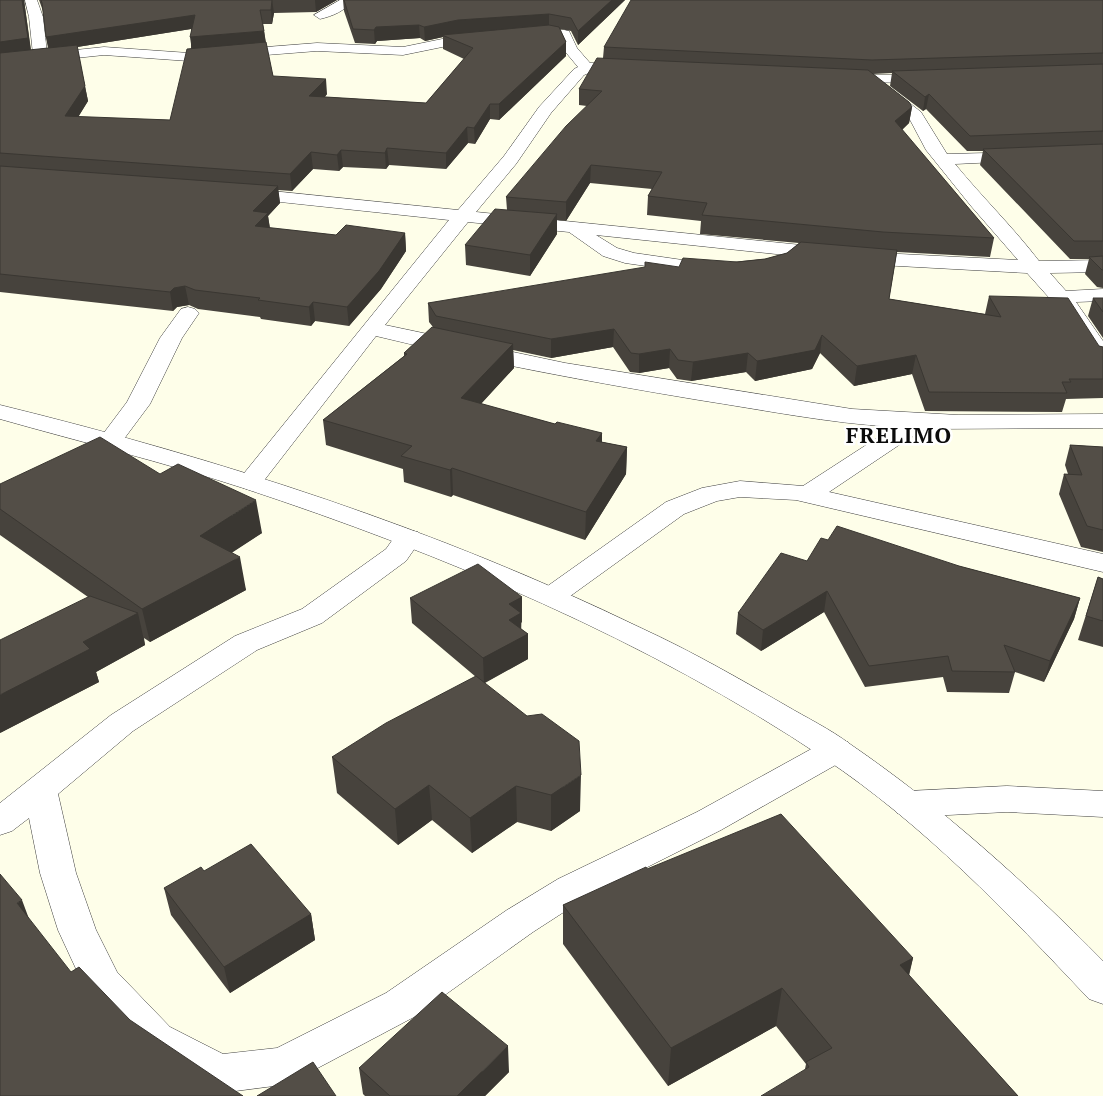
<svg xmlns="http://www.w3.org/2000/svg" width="1103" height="1096" viewBox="0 0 1103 1096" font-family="'PT Serif',serif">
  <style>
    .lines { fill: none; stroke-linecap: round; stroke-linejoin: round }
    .minor-casing { stroke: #3e3e3e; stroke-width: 1 }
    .tertiary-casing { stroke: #3e3e3e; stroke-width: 1 }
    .minor { fill: #fff; fill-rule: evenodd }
    .tertiary { fill: #fff; fill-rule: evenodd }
    .wall { fill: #47433d; fill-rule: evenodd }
    .shaded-wall { fill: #3a3732 }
    .building { fill: #534e47; stroke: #3a3732 }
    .labels { text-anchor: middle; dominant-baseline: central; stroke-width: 5; stroke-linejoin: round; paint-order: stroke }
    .district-label { font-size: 22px; font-weight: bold; letter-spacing: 1px; fill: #0b0b0b; stroke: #fff }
  </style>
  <rect width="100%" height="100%" fill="#fefee9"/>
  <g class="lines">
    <defs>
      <path id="minor" d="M25,0H37L43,17L47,53L104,47L189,53L317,43L403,47L452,37L481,34L488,38L481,42L452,45L403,55L317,51L189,61L104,55L0,66V58L33,54L29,17Z
        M340,0H353C345,11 333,16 320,19L314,15Z
        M564,30L569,31L577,48L590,63H628L635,67L628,71H594L584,75L551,113L516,164L476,212L880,253L1018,260L971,206L926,150L909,118L878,92L876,89L878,86H888L921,112L947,154L1025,152L1027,156L1025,160L1019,161L955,164C982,197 1013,227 1039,261L1103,260V272L1050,273L1066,291L1103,289V301L1076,302L1103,341V366L1095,364L1069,320L1027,273L880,265L596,235L617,248L634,253L724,266L727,270L724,274L717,276L625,263L603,256L569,232L468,222L385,325L565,363L852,409L958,415L1103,414V428L927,429L908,439L829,492L1103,554V572L796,500L740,497L717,501L684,514L562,602L552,605L542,602L538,596L542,590L666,502L702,488L740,481L803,486L894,427C828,423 764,410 699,400C591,382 483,362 376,336L259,487L250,490L241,487L237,482L241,477L449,220L243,198L237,197L234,193L237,189L243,188L458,210L504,156L539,107L574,69L578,67L563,49L560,38L526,39L519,35L526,31Z
        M843,75H928L935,79L928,83L838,82L836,79Z
        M188,307L195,309L199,313L182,338L150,404L118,447L109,449L100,447L97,442L127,402L160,338L181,309Z
        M408,530L418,532L422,538L406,561L322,623L257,650L133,731L58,794L76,873L96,930L117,972L170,1027L223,1054L277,1048L386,993L507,910L558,879L697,812L824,742L836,738L848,742L853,750L848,758L721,830L584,899L533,932L414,1017L297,1079L282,1085L220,1093L205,1088L142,1053L89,996L83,984L58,930L40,873L29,818L12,831L0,835V803L111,715L235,636L302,609L386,549L398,532Z
        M1007,786L1103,791V817L1007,812L909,817L897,813L892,804L897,795L909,791Z"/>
      <path id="tertiary" d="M0,405C220,459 437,529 641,628C691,651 738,678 785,705C807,718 830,729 850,744C942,807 1025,882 1103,961V1004L1089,999C1008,913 923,824 824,758C648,640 443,554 243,488C163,462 81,442 0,419Z"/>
    </defs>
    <use href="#minor" class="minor-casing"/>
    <use href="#tertiary" class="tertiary-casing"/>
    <use href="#minor" class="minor"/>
    <use href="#tertiary" class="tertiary"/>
  </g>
  <path class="wall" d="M0,0H24L31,50L48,48L46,37L43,11L39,0H337L316,12L274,13L272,24H263L266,43L273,76L327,94L325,97L426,103L464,59L443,49V37L425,41L420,38L377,41L375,44L355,43L344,11L343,0H625L578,45L571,31L560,29L566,42V56L499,120L490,119L475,144L468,143L446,169L389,165L386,169L343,167L339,171L313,169L292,191L278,190L280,203L268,216L270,228L336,235L405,233L406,251L381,289L349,326L315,321L311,326L261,319L260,317L198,309L189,305L177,307L173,311L0,292ZM191,29V48L170,120L78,117L88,101L77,47Z
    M1103,0V288L1097,287L1085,274L1089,259H1070L980,165L983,151H967L926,109L923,111L890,86L892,73L873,74L912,107L909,123L902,130L994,238L990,257L897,252L889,299L985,314L989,296L1099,346L1103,347V398L1066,399L1062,412L925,411L912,374L854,386L820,353L812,369L755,381L746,372L691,381L677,379L669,368L639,373L630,372L613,347L551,358L513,350L514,368L481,404L555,424L602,433V442L627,447L626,474L585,540L453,495L451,497L404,482L403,469L326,445L323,420L404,356V353L433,327L429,322L428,303L679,267L765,259L787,253L799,243L700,234L701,221L647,215L648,196L652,189L590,183L566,221L557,220V234L530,276L466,265L465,245L507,210L506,197L587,106L579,105V89L603,58L604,47Z
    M1093,298H1103V338L1088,316Z
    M1070,445L1103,447V552L1081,547L1059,494L1064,474H1068L1065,465Z
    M160,474L262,533L232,552L246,590L150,642L144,638L145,645L96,672L99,682L0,733L88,597L0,535V484Z
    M828,540L959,566L1080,598L1074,619L1044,682L1015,672L1009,693L947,692L943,677L865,687L824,612L761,651L736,634L738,613L807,561Z
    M1098,577L1103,579V647L1078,640Z
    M522,597V622L521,623V629L528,634V659L485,683L580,811L551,831L517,822L472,853L432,820L398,845L337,793L332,757L476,677L412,623L410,598Z
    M647,869L913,958L909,976L1018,1096L805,1069L806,1064L776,1026L668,1086L563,944V905Z
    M164,888L311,914L315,940L230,993L171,915Z
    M359,1068L509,1072L485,1096H365L363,1094Z"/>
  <path class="shaded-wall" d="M22,0H24L31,52L0,56V42Z
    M272,0L274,13L272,24L271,10Z
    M315,0H337L316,12Z
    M612,0H625L578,45V31Z
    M549,14V27L442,35L443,37L425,41L424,27L458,20Z
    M195,15L197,28L77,47L88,101L69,132L46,37Z
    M419,25L420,38L377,41L375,44L374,30L376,27Z
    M264,31L266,45L192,51L190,37Z
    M566,42V56L499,120V104Z
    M326,79L327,94L311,111L309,96Z
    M929,94L926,109L923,111L925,97Z
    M490,104V119L475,144L474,128Z
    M912,107L909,123L893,138L895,121Z
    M467,127L468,143L446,169V153Z
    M387,148L389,165L386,169L385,153Z
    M341,150L343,167L339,171L337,155Z
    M311,152L313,169L292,191L290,174Z
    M591,165L590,183L566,221V202Z
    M278,186L280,203L268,216L270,230L257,244L253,211Z
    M557,214V234L530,276V255Z
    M405,233L406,251L381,289L349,326L347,307Z
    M185,286L189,305L177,307L173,311L170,292L174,288Z
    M313,302L315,321L311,326L309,307Z
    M614,329L613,347L551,358V339Z
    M822,335L820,353L812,369L755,381L757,361Z
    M513,344L514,368L462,424L461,398Z
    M670,349L669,368L639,373V354Z
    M748,353L746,372L691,381L693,362Z
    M916,355L912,374L854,386L857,366Z
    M602,433V459L596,441Z
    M627,447L626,474L585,540L586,512Z
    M452,468L453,495L451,497L450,470Z
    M256,500L262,533L207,569L200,536Z
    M240,557L246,590L150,642L142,609Z
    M827,591L824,612L761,651L763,630Z
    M522,597L521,637L528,634V659L484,683L483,658L509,604Z
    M1080,598L1074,619L1044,682L1050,661Z
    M138,613L145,645L96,672L99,682L0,733V695L83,642Z
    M581,775L580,811L551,831V795Z
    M429,785L432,820L398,845L395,809Z
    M516,786L517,822L472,853L470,818Z
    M22,900L35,935L17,903Z
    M311,914L315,940L230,993L224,967Z
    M913,958L903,996L900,965Z
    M782,988L776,1026L668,1086L671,1048Z
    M508,1046L509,1072L485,1096H457Z"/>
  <path class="building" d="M0,0H22L28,38L0,42Z
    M41,0H272L271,10H260L264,31L190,37L195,15L46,37L42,3Z
    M344,0H612L578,31L571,18L549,14L458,20L424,27L419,25L376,27L374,30L353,29Z
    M631,0H1103V53L872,60L604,47Z
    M549,25L559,27L566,42L499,104H490L474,128L467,127L446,153L387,148L385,153L341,150L337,155L311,152L290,174L0,153V53L77,45L85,86L65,116L170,120L187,49L266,42L273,76L326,79L309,96L426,103L473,48L442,35Z
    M597,58L868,70L909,102L912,107L895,121L994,238L883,232L702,215L707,203L648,196L662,172L591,165L566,202L506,197L566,126L602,91L579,89Z
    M1103,64V131L970,136L929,94L925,97L892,71Z
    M1103,144V241H1074L983,149Z
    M0,166L278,186L253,211L268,213L255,226L336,235L346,225L405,233L379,271L347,307L313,302L309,307L258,300L260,298L195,290L185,286L174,288L170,292L0,274Z
    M495,209L557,214L530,255L465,245Z
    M801,242L897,250L889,299L1001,317L989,296L1068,298L1099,346L1103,347V379H1069L1071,382H1062L1067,393L929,392L916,355L857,366L822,335L815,350L757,361L748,353L693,362L678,360L670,349L639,354L631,353L614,329L551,339L436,316L428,303L645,267V262L679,267L683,258L737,262L765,259L787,253Z
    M1103,256V270H1102L1089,257Z
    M1093,298H1103V312Z
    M432,327L513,344L461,398L555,424L557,422L602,433L596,441L627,447L586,512L452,468L450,470L401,456L412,446L323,420L407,354L404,353Z
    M100,437L160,474L178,464L256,500L200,536L240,557L142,609L0,509V484Z
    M1070,445L1103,447V530L1087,526L1064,474L1082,475Z
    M837,526L959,566L1080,598L1050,661L1004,645L1015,672L952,671L948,656L869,666L827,591L763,630L738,613L781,553L807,561L821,538L828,540Z
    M478,564L522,597L509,604L521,613L509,620L528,634L483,658L410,598Z
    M1098,577L1103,579V621L1086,616Z
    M90,596L138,613L83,642L90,649L0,695V640Z
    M476,676L527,716L542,714L579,741L581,775L551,795L516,786L470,818L429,785L395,809L332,757L386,723Z
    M781,814L913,958L900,965L1018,1096H761L809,1067L806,1062L832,1048L782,988L671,1048L563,905L646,867L647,869Z
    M251,844L311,914L224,967L164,888L201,867L204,871Z
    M0,874L22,900L17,903L71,972L79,967L130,1020L243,1096H0Z
    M442,992L508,1046L457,1096H390L359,1068Z
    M313,1062L336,1096H257Z"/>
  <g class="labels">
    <g class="district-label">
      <text x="899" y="434">FRELIMO</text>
    </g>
  </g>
</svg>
